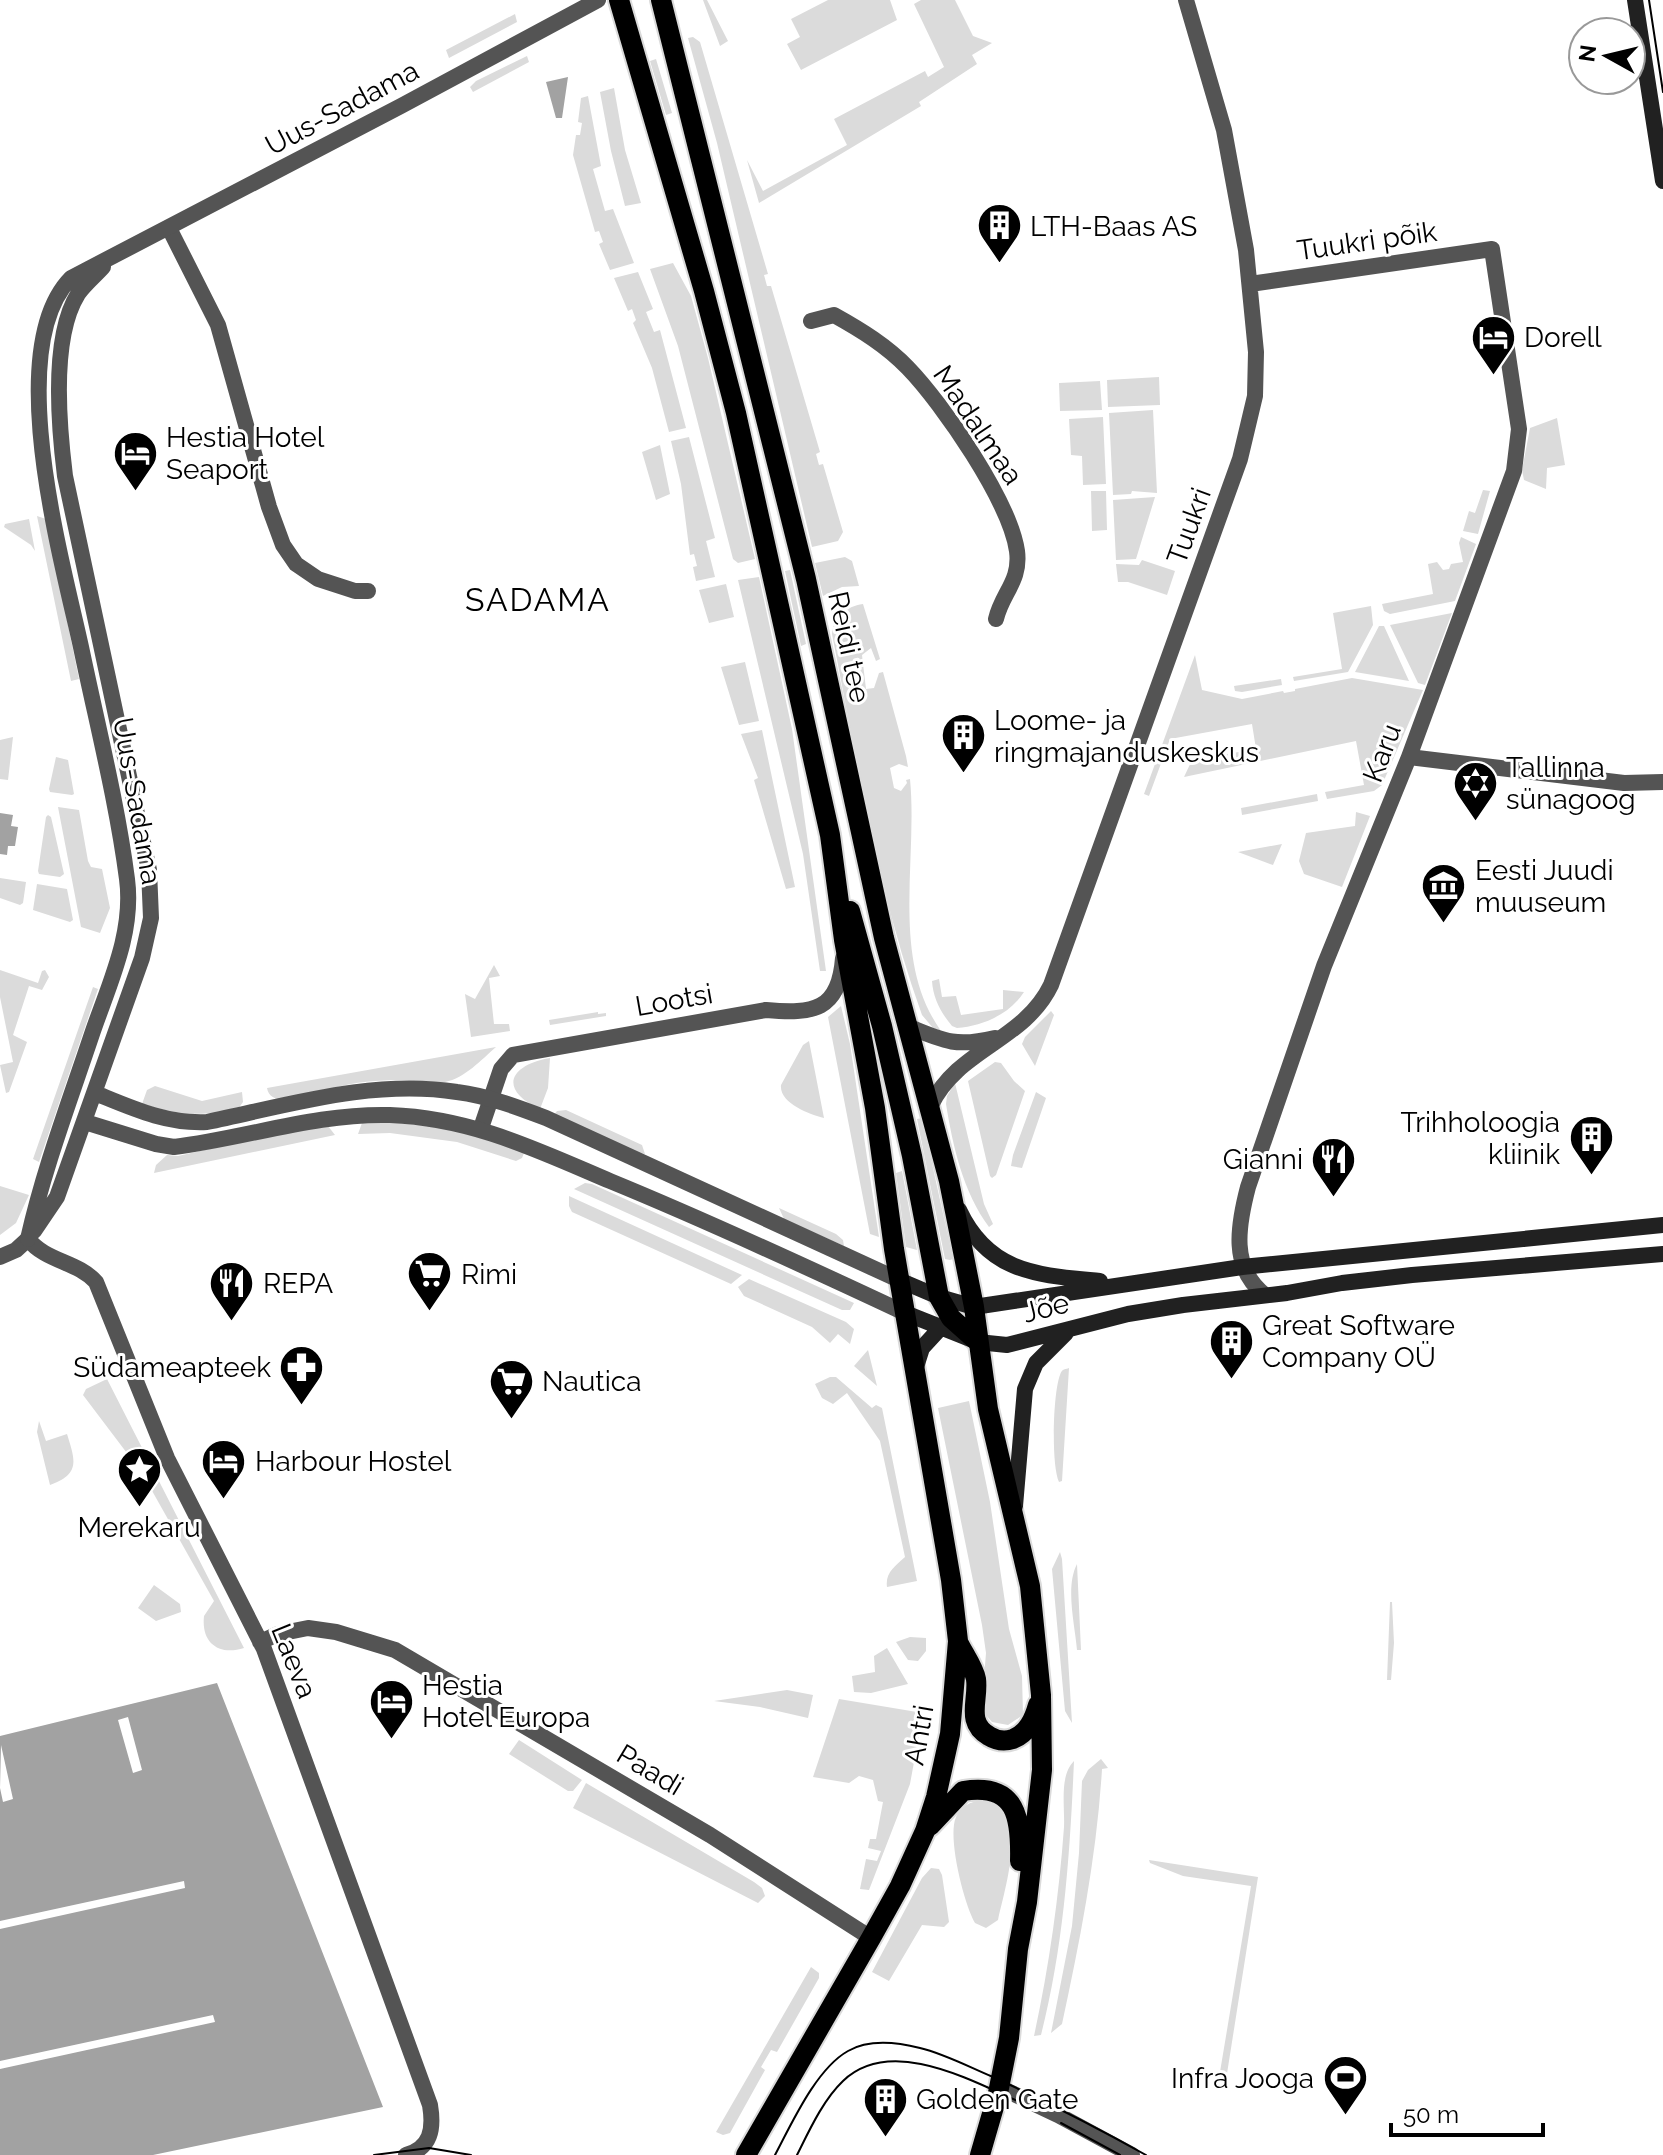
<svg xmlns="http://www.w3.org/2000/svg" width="1663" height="2155" viewBox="0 0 1663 2155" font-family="Raleway,sans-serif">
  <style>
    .green { fill: #dbdbdb }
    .water { fill: #a2a2a2 }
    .pier { fill: #fff }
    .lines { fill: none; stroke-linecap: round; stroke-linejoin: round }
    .primary-casing { stroke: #dbdbdb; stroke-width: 24 }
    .minor { stroke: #545454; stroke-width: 16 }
    .tertiary { stroke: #545454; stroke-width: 16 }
    .secondary { stroke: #212121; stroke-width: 16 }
    .primary { stroke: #000; stroke-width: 20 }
    .tram { stroke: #000; stroke-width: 2 }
    .labels { text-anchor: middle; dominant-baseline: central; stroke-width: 6; stroke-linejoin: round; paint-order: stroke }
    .street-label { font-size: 28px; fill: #000; stroke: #fff }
    .poi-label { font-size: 28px; fill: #000; stroke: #fff; text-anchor: start }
    .quarter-label { font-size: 32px; letter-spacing: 2px; fill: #000; stroke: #fff }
  </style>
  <rect width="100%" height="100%" fill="#fff"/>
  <path class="green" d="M703,0H707L728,41L720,46Z
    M828,0H890L897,20L801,70L787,44L800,37L791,19Z
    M921,0H955L973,36L992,43L972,55L977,64L919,102L921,106L759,203L747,160L763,191L847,145L834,119L925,71L928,77L944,67L914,4Z
    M515,14L517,22L449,58L446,50Z
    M693,37L700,42L768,274L764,275L767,286H771L820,452L816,454L819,465L823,464L843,532L838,541L812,547L717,143L688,38Z
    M527,56L529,62L473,92L470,87L476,81Z
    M656,59L672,113L666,115L650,61Z
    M614,88L625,150L641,203L625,206L611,151L600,92Z
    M588,96L601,166L593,169L605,211L613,209L634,263L610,270L599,244L603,242L599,231L595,232L573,155L576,135H580L582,123L578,122L581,98Z
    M673,263L691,296L708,358L755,559L738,563L733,559L678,346L650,269Z
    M638,272L653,309L646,312L654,332L660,330L686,428L669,432L652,368L633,323L636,320L632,309L628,311L614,278Z
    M1159,377L1160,405L1108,407L1107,380Z
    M1100,381L1102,410L1060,411L1059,383Z
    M1153,410L1157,493L1132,491L1131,494L1113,495L1109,413Z
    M1103,417L1106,484L1083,485L1082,456L1071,455L1069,419Z
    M1557,418L1565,465L1547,468L1546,489L1524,480L1522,470L1530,428Z
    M689,437L715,538L706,541L715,577L696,581L693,567L697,566L694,554L690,555L681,484L671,441Z
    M660,445L670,494L656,500L642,452Z
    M1483,490L1490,491L1478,534L1463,531L1469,511L1475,513Z
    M1091,491H1106L1107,530L1092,531Z
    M1155,497L1136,559L1116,560L1113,500Z
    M37,516L46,519L48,527L79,679L71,681Z
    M29,519L35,551L31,545L4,527L5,524Z
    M1461,537L1476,544L1455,601L1390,614L1384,611L1382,604L1433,594L1428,564L1437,562L1443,570L1449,569L1451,564L1463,562L1459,543Z
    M845,557L852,561L859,586L842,587L823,596L815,563Z
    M1142,560L1175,571L1167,595L1128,582H1118L1116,564L1139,565Z
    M790,570L806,644L801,646L785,571Z
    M759,577L792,729L826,971H820L803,854L738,580Z
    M726,584L734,617L709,623L699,590Z
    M863,604L880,659L876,661L871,648L862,655L866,689L874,688L879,673L883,672L906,756L908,767L899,764L890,768L894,788L901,791L907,783L906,780L910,779C918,861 890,959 941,1031L933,1028L922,1015C878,893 857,761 832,634C834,615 846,607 863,604Z
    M1371,606L1373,625L1348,672L1294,681L1293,677L1342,669L1333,613Z
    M1452,613L1425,685L1418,683L1390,625Z
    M1379,626H1384L1409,681L1355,672Z
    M1195,655L1202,690L1242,699L1283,691L1284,693L1295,691V689L1352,678L1423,690L1382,785L1374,791L1327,799L1325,792L1364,785L1356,741L1184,777L1192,760L1256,749L1252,724L1170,739L1149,796L1144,794Z
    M745,662L759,721L739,725L721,667Z
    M1281,679L1282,685L1242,692L1235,691L1234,686Z
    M762,730L795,887L786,889L754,780L758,778L741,734Z
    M13,737L8,780L0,779V740Z
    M56,757L68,760L74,794L72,795L50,792L49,789Z
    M1317,794L1318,801L1242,815L1241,808Z
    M58,807L79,810L88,861L91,867L102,869L110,908L100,933L81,927Z
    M1356,812L1370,816L1342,887L1304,874L1299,861L1306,833L1355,826Z
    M48,815L51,817L64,874L60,877L39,874L38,871L46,817Z
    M1282,844L1273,865L1238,852Z
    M0,878L26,882L23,903L20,905L0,898Z
    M37,884L67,889L73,920L70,922L33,910Z
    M494,965L500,976L489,978L494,1024H509L510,1031L471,1037L465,994L475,999Z
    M0,970L38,983L42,971L45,970L49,977L42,990L29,986L13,1035L27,1042L9,1092L6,1093L0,1065L13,1062L0,997Z
    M939,979L942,997L956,996L961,1015L1003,1009V990L1024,992C1010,1014 983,1026 957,1028L952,1026C941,1013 933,998 932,981Z
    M93,987L98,989L39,1162L33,1159Z
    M841,1006L850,1044L879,1237L870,1234L828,1017Z
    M1051,1011L1054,1015L1035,1066L1022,1044L1025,1037Z
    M598,1012V1014L606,1013V1016L550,1025L549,1020Z
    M809,1041L824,1118C809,1114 779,1103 781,1085L803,1045Z
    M496,1047C481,1060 465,1078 445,1082C431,1085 415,1080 401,1080C378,1080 355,1082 333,1088C316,1092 271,1112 267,1088Z
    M550,1058L548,1088L540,1109C498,1090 509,1065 550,1058Z
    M995,1062L1001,1063L1014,1081L1025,1091L996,1175L992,1178L990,1176L968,1081Z
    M955,1083L984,1204L993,1224L989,1227C963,1192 953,1147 946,1104L947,1096Z
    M155,1086L202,1101L242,1092L243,1102L238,1109C197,1117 181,1115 142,1104L147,1090Z
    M1036,1092L1046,1098L1022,1168L1011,1166L1013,1155Z
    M566,1110L642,1145L645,1154L638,1153L554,1115L557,1111Z
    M922,1118L953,1259L950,1260L945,1259L917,1119Z
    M368,1120L450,1128L484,1137L524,1153L522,1158L516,1161L457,1142L390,1133L358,1134L362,1123Z
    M315,1125L328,1126L335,1135L154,1173L156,1165L167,1155L178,1156Z
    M902,1171L917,1250L906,1247L896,1173Z
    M585,1183L592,1184L854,1303L850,1310H842L574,1189Z
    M0,1186L29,1195L16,1223L0,1235Z
    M569,1196L742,1275L731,1284L572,1212L569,1206Z
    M779,1208L836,1234L843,1240L844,1246L784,1219Z
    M749,1279L846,1322L854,1329L850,1344L838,1334L830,1343L812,1327L744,1296L738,1287Z
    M868,1350L877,1386L854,1366Z
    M1069,1368L1062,1481L1059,1482C1051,1465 1053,1393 1060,1375C1062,1369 1063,1370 1069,1368Z
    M830,1377H836L872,1408L876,1405L882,1408L917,1581L887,1587C885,1573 895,1566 905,1557L880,1441L847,1393L833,1404L822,1398L815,1384Z
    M107,1379L244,1648C219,1656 201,1643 204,1616L214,1601L142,1473L83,1395L86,1389Z
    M969,1401L990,1502L1009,1629L1022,1676L1023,1715L1008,1725L992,1722L985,1714L982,1703L986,1653L982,1625L938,1408Z
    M39,1421L46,1441L67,1434C75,1460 81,1474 50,1485L37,1432Z
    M1060,1552L1062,1559L1072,1723L1065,1711L1052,1569Z
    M1077,1564L1081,1650H1077C1075,1625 1065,1587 1077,1564Z
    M154,1585L180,1604L181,1612L156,1621L138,1608Z
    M1390,1602H1392L1394,1643L1391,1680H1387Z
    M910,1637L926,1638V1651L918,1661L908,1660L896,1642Z
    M887,1648L908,1684L871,1693L854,1692L852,1676L875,1672L874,1656Z
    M787,1690L813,1695L808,1718L760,1707L714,1701Z
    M839,1699L923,1713L910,1784L869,1890L860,1889L866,1859L877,1861L881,1851L868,1848L870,1839H876L883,1802L878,1801L873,1780L859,1776L849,1783L813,1777Z
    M519,1740L582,1780L573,1791H568L509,1754Z
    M1101,1759L1108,1768L1102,1769C1097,1854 1080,1941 1062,2024L1051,2033L1072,1926L1079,1853L1082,1781L1088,1770Z
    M1074,1761C1070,1853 1064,1945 1041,2035L1034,2036C1049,1967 1059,1896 1064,1827C1065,1806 1059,1776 1074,1761Z
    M586,1783L754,1882L762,1888L765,1896L758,1903L573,1808Z
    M981,1800C1032,1806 1005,1887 998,1920L986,1928L975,1923C964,1904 947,1837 956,1817C960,1806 971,1802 981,1800Z
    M1149,1860L1258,1877L1226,2080L1224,2081L1219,2078L1251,1886L1183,1876L1150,1863Z
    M931,1868L939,1869L942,1875L949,1922L944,1927L922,1925L889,1981L872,1972L922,1878Z
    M811,1967L819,1973V1978L777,2052L771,2050L761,2067L765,2070L730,2133L723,2135L716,2132Z"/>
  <path class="water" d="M568,77L562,118H556L546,82Z
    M0,813L13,815L11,826L18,827L15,846H8L7,855L0,854Z
    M217,1683L383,2107L153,2155H0V1736Z"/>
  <path class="pier" d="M128,1717L142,1770L133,1773L118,1720Z
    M1,1745L13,1799L3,1802L0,1788Z
    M184,1881L185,1888L0,1929V1921Z
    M213,2015L215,2022L0,2069V2061Z"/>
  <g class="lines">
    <defs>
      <path id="primary" d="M619,0L704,291L736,413L830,835L844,940L875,1108L894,1249L951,1580L958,1641L950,1734L936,1797L925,1831L900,1886L871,1938L746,2155
        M661,0L806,579L884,938L949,1181L974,1307L988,1409L1030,1586L1041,1695L1042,1770L1027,1902L1018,1949L1009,2038L998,2093L980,2155
        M850,911L882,1026L912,1156L939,1297L951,1318L978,1342
        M959,1644C964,1654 974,1668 976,1679C979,1700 965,1722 989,1736C997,1741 1004,1742 1013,1739C1028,1733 1034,1719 1038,1705
        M930,1826L963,1791C1018,1782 1021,1820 1020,1861"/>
    </defs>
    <use href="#primary" class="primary-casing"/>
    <path class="minor" d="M169,228L218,325L269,507L283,545L296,564L318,579L355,591H368
      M1250,284L1492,249L1519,429L1514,471L1409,757L1324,966L1248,1187C1238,1225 1230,1268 1265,1295
      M811,321L834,315C861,330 887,346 908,368C943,404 1010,502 1017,551C1021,581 1002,593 996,619
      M1409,757L1624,783L1663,782
      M910,1027C945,1042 958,1047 995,1038
      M931,1105C958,1049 1024,1041 1051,985L1240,459L1255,396L1256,352L1246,250L1224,130L1186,0
      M481,1128L501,1069L513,1055L766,1010C813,1014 839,1011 843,958
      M0,1257L16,1250L28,1239C46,1262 77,1261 96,1282L167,1458L264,1649L430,2105C434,2129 431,2148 406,2155
      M260,1642L278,1634L308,1628L336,1632L395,1650L710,1835L871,1938
      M999,2087L1058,2115L1132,2155"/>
    <path class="tertiary" d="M95,1093C132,1108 166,1124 207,1122C289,1105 372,1079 457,1092C488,1096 517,1107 546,1118L899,1280
      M85,1122L156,1144L174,1147C247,1138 316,1113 390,1115C472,1118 537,1150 610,1181C710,1222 807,1267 905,1313
      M34,1231L57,1197L142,958L151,918L149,870L65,476C59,428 51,337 78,294C85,284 95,276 103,267
      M28,1239C44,1168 70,1100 93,1031C110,982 134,932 127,879C117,802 97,724 81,647C62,560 2,348 71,278L401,106L598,0"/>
    <path class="secondary" d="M1635,0L1663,181
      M959,1210C989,1274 1039,1275 1100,1281
      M899,1280L939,1297L974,1307L1242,1267L1663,1225
      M905,1313L978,1342L1007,1345L1128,1314L1183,1305L1287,1293L1342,1283L1412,1275L1663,1254
      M915,1370L922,1348L945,1323
      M1015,1506L1025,1389L1036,1363L1066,1333"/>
    <use href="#primary" class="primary"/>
    <path class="tram" d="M1649,0L1663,92
      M1061,2123L1120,2155
      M374,2155L429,2148L471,2155
      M775,2155C792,2123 816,2069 848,2051C869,2039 896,2042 920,2048C945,2054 969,2067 993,2077C1045,2101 1096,2127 1146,2155
      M797,2155C809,2131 823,2100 843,2081C891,2035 972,2081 1022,2103"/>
  </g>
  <defs>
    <symbol id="building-pin" viewBox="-11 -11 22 30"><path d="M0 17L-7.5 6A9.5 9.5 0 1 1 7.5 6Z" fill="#000" stroke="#fff"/><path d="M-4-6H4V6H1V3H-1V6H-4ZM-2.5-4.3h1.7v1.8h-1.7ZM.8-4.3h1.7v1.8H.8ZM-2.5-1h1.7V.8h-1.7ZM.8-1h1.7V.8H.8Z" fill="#fff"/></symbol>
    <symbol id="hotel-pin" viewBox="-11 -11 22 30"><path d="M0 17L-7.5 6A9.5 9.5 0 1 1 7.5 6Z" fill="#000" stroke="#fff"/><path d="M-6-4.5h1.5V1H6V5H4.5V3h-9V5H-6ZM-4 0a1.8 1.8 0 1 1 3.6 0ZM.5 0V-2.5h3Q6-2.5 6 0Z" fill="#fff"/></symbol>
    <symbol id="synagogue-pin" viewBox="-11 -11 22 30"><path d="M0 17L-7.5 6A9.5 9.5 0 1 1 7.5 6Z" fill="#000" stroke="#fff"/><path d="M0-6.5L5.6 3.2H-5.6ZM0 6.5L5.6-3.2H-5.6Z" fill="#fff"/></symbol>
    <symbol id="museum-pin" viewBox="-11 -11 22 30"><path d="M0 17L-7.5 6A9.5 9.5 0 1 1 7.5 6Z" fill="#000" stroke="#fff"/><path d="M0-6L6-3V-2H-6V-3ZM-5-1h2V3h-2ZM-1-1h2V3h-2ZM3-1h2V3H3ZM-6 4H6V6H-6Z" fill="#fff"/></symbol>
    <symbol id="restaurant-pin" viewBox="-11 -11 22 30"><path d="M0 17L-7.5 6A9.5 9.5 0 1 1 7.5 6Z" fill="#000" stroke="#fff"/><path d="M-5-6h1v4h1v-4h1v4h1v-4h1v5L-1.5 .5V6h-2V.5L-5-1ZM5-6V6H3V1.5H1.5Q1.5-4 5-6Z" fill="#fff"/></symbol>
    <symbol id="supermarket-pin" viewBox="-11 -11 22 30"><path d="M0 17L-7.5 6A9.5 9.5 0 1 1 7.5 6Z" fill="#000" stroke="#fff"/><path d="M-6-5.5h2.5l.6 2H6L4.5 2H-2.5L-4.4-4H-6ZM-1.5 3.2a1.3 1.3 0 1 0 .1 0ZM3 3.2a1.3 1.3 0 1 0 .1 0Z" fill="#fff"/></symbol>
    <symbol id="pharmacy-pin" viewBox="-11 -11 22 30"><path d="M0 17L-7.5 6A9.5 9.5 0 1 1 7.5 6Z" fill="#000" stroke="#fff"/><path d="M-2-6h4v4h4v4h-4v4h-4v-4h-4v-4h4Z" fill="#fff"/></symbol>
    <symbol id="sight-pin" viewBox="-11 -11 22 30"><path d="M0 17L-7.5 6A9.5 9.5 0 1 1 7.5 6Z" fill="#000" stroke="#fff"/><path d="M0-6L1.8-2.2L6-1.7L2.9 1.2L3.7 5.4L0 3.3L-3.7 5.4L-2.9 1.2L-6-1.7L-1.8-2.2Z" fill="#fff"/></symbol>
    <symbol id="stadium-pin" viewBox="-11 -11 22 30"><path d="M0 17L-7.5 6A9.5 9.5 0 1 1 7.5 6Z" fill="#000" stroke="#fff"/><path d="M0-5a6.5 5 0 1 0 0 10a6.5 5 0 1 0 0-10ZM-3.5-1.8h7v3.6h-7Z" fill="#fff"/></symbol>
  </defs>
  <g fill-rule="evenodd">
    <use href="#building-pin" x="974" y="200" width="51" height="69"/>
    <use href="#hotel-pin" x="1468" y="312" width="51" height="69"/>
    <use href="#hotel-pin" x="110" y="428" width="51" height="69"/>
    <use href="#building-pin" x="938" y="710" width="51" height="69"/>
    <use href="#synagogue-pin" x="1450" y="758" width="51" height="69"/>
    <use href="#museum-pin" x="1418" y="860" width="51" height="69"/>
    <use href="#building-pin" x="1566" y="1112" width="51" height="69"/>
    <use href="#restaurant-pin" x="1308" y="1134" width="51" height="69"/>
    <use href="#supermarket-pin" x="404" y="1248" width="51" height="69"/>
    <use href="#restaurant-pin" x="206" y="1258" width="51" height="69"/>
    <use href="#building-pin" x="1206" y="1316" width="51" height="69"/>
    <use href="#pharmacy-pin" x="276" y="1342" width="51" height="69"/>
    <use href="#supermarket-pin" x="486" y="1356" width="51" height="69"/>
    <use href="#hotel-pin" x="198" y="1436" width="51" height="69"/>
    <use href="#sight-pin" x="114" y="1444" width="51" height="69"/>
    <use href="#hotel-pin" x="366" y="1676" width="51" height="69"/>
    <use href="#stadium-pin" x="1320" y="2052" width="51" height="69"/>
    <use href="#building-pin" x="860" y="2074" width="51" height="69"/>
  </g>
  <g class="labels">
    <g class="street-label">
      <text transform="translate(342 108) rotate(-28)">Uus-Sadama</text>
      <text transform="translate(1367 241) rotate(-8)">Tuukri põik</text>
      <text transform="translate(978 425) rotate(56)">Madalmaa</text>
      <text transform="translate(1189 526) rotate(-70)">Tuukri</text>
      <text transform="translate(849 647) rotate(78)">Reidi tee</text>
      <text transform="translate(1382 753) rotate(-69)">Karu</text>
      <text transform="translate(137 801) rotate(80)">Uus-Sadama</text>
      <text transform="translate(674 1000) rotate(-10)">Lootsi</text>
      <text transform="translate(1046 1308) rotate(-14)">Jõe</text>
      <text transform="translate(294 1661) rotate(68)">Laeva</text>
      <text transform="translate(919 1735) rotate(-80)">Ahtri</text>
      <text transform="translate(650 1770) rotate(31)">Paadi</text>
    </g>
    <g class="poi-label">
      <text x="1030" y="226">LTH-Baas AS</text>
      <text x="1524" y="337">Dorell</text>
      <text x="166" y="437">Hestia Hotel<tspan x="166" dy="32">Seaport</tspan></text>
      <text x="994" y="720">Loome- ja<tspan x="994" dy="32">ringmajanduskeskus</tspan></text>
      <text x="1506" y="767">Tallinna<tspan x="1506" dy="32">sünagoog</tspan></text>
      <text x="1475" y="870">Eesti Juudi<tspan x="1475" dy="32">muuseum</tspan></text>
      <text x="1560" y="1122" text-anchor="end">Trihholoogia<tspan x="1560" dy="32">kliinik</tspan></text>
      <text x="1303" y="1159" text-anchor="end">Gianni</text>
      <text x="461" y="1274">Rimi</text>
      <text x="263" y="1283">REPA</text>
      <text x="1262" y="1325">Great Software<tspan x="1262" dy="32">Company OÜ</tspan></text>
      <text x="271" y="1367" text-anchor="end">Südameapteek</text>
      <text x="542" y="1381">Nautica</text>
      <text x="255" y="1461">Harbour Hostel</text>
      <text x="139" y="1527" text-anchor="middle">Merekaru</text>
      <text x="422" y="1685">Hestia<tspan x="422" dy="32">Hotel Europa</tspan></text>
      <text x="1314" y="2078" text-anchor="end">Infra Jooga</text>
      <text x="916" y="2099">Golden Gate</text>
    </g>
    <g class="quarter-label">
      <text x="538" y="599">SADAMA</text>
    </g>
  </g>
  <g transform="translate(1607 56) rotate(278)"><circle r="38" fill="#ffffff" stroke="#999999" stroke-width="2"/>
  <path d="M0-6L14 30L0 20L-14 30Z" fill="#000000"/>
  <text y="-12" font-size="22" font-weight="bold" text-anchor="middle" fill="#000000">N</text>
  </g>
  <path d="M1391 2123v12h152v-12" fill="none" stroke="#000000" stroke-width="4"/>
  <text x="1403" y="2123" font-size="24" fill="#000000" stroke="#ffffff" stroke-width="6" paint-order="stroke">50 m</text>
</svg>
